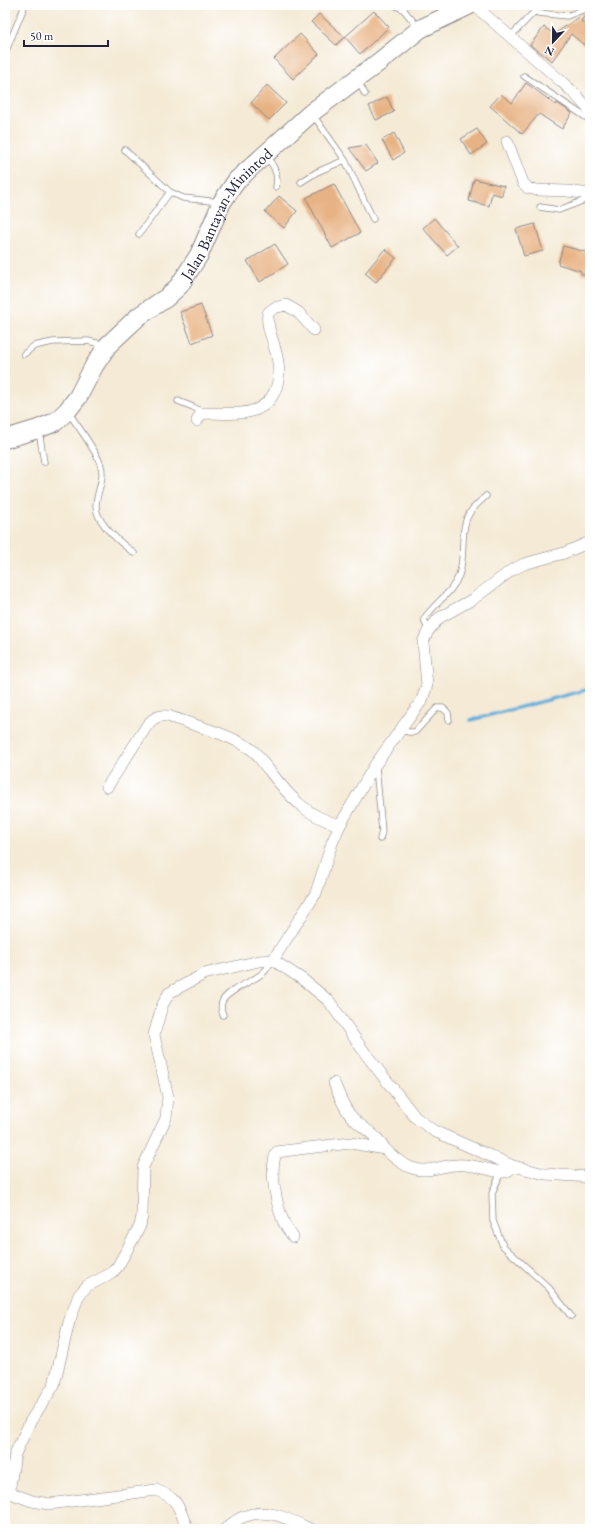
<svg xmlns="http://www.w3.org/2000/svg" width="595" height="1534" viewBox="0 0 595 1534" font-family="'EB Garamond',serif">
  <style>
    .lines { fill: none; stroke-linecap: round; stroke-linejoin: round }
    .stream { stroke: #61aeda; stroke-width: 3.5 }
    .building { fill: #e8b384 }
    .lane-casing { stroke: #8b8688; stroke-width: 7 }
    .street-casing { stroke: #8b8688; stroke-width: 12 }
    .primary-casing { stroke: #8b8688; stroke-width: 20 }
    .lane { stroke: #fff; stroke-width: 5.5 }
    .street { stroke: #fff; stroke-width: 11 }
    .primary { stroke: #fff; stroke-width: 18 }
    .labels { text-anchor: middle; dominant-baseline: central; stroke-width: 4; stroke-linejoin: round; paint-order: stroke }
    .street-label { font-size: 16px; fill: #22223b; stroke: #fff }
  </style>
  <rect width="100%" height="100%" fill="#fff"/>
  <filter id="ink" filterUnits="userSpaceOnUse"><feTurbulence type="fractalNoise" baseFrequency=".025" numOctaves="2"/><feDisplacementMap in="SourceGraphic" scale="8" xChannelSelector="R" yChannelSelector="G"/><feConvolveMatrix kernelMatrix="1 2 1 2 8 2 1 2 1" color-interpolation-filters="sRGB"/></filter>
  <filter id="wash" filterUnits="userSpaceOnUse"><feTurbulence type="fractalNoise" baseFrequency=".012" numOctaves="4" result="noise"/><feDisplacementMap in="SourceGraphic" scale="16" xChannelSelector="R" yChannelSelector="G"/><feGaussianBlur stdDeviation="0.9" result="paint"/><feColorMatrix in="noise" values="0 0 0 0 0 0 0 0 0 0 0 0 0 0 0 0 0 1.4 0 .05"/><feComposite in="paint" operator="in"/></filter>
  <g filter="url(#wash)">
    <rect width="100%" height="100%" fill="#f4ead5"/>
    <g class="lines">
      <path class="stream" d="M471,720L590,689"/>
    </g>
    <g id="blocks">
      <path class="building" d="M374,11L389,27L360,54L345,37Z
        M319,14L345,37L336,45L311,22Z
        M584,14L585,15L581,21L590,29V39L584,45L571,34L552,61L530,45L544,27L554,34Z
        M300,34L319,54L293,79L274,59Z
        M526,83L556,105L557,103L572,113L562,129L539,114L522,134L490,106L501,94L512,103Z
        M267,85L286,103L269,120L251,103Z
        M387,97L394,112L376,120L369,106Z
        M477,129L487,144L471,155L461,139Z
        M394,133L404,153L393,160L382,140Z
        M366,145L378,163L366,171L349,148Z
        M474,179L504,186L502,196L492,193L489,206L469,201Z
        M334,184L360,233L332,248L306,198Z
        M279,196L297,211L284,228L265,212Z
        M434,218L458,246L447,255L423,228Z
        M535,224L543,251L524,256L516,229Z
        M275,244L288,264L260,282L247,261Z
        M563,246L590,253V275L581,274V271L558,264Z
        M385,249L396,258L376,282L365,273Z
        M201,305L212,335L192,343L180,312Z"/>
    </g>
  </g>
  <g filter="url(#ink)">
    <use href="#blocks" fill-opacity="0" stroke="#8b8688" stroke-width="1"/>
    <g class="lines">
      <defs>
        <path id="lane" d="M394,5L403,9
          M406,5L403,9L418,27
          M530,5L535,11L538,13L567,16L590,7
          M511,36L535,11
          M5,53L25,5
          M524,76L590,120
          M358,81L365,94
          M313,115L345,160L373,219
          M125,150L170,192L183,198L220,202
          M266,156C274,165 279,175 276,187
          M301,182L317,172L345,160
          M540,207L559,210L590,198
          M139,234L170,192
          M24,354L34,346L53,342L88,341L106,345
          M178,401L193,407L204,413
          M69,413C78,427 97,451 101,466C105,480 96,493 96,506C96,523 122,544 134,553
          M39,431L44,462
          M428,630L424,619C434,603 452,594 459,575C466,556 459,531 469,514C473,507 480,502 486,496
          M401,729L408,732H415L437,708H443L448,713L449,720
          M376,767L382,831L380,839
          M223,1015C221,1010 220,1005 223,1000C232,987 254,982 265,971C268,968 270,963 273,960
          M501,1172L492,1193L493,1221L503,1246L549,1288L571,1316"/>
        <path id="street" d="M474,5L562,82L575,94L590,111
          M507,141L523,183L528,188L537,190L567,191L590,194
          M197,421L200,415L204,413C216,413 229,414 241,413C277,410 284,379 275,349C272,336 266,326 268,313L274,308L286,305L298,312L314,330
          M107,787L148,724C155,717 159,715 168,716C196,726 227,733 251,749C258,754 263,764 269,770C289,796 307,817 340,825
          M273,960L302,979L329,1001L365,1053L415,1117L434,1131L513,1166L545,1174L590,1177
          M385,1149C395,1159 410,1171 425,1170C439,1169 451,1163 465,1165C477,1166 490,1170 501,1172H507L513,1166
          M293,1237C290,1232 286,1228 284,1223C277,1207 268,1168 277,1152L307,1148L351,1143L385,1149C378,1135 361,1128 351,1116C343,1107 339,1094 334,1083
          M5,1491L32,1501L49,1504L156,1490C180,1499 178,1508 188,1529
          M9,1493L15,1454L30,1422L54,1385L69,1322L79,1295L87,1286L112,1273L118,1266L140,1226L142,1216L143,1167L166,1118L168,1097L154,1035L162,1006L169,993L204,974L259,961L273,960L316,893L332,843L340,825L375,765L422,700L427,685L423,642L428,631L439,618L473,599L512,570L524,564L564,553L590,542
          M225,1529C230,1525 237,1519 243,1517C267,1507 289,1519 310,1529"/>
        <g id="primary">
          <path id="s1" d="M5,439L38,429L55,422L67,411L78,397L94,366L108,345L139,316L166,298L179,286L199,255L222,202L237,180L311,113L379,62L420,29L470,5"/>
        </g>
      </defs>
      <use href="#lane" class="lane-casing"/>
      <use href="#street" class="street-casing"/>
      <use href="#primary" class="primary-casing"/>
      <use href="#lane" class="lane"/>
      <use href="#street" class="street"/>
      <use href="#primary" class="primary"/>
    </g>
  </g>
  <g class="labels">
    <g class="street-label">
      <text stroke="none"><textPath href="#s1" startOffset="327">Jalan Bantayan-Minintod</textPath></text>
    </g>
  </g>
  <rect width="595" height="1534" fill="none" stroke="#fff" stroke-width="20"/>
  <g transform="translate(553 42) rotate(202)" stroke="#ffffff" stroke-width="3" paint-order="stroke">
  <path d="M0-3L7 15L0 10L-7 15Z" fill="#22223b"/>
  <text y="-6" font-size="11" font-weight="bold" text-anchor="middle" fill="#22223b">N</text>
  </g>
  <path d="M24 40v6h84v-6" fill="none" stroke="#22223b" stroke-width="2"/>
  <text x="30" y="40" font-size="12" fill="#22223b" stroke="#ffffff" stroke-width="3" paint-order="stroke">50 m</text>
</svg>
